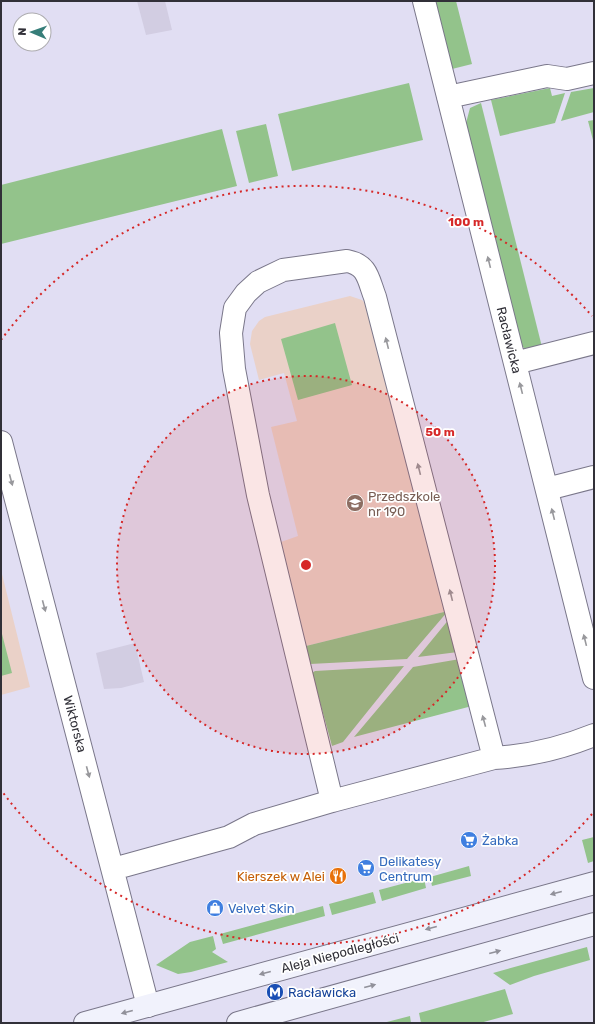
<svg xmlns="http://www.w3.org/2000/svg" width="595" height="1024" viewBox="0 0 595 1024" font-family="Rubik,sans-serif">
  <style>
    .industrial { fill: #d2cde2 }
    .education { fill: #ead1c8 }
    .green { fill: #93c38b }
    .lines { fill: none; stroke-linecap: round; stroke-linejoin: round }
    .street-casing { stroke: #7a778a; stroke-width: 24 }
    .secondary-casing { stroke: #7a778a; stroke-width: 24 }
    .street { stroke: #fff; stroke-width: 22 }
    .secondary { stroke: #f1f2fc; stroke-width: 22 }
    .oneway { fill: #98989c }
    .oneway2 { fill: #91919a }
    .ring { fill: none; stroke: #d62828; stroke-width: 2; stroke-dasharray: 2 4 }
    .labels { text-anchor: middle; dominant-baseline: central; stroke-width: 3.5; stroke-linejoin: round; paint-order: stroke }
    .street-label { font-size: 13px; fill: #313038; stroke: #fff }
    .education-label { font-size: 13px; fill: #785e54; stroke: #fff; text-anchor: start }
    .shop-label { font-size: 13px; fill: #366cbe; stroke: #fff; text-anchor: start }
    .food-label { font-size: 13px; fill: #c56008; stroke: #fff; text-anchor: end }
    .transit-label { font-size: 13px; fill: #164399; stroke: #fff; text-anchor: start }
    .centre { fill: #d62828; stroke: #fff; stroke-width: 2 }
    .ring-label { font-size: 12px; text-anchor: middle; font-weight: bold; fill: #d62828; stroke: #fff; stroke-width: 3.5; stroke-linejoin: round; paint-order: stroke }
  </style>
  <rect width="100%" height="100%" fill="#e1def3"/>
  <path class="industrial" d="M137,1H165L172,30L146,35Z
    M135,643L144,682L121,688L104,689L96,653Z"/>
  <path class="education" d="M350,296L362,300L372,311L448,611L306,646L281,542L298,536L271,427L297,421L284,373L259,380L250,344L252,331L259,321L265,317Z
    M1,570L30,687L1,695Z"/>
  <path class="green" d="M434,1H456L472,64L452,69Z
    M409,83L423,140L292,171L278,114Z
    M550,88L552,96L565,93L555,123L500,136L491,100Z
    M594,88V112L561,121L571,92Z
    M481,103L542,347L526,350L522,346L466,123L470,108Z
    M594,120V144L588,121Z
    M266,124L278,176L249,183L236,131Z
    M222,129L237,186L1,244V185Z
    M335,323L352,385L298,400L281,339Z
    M448,611L407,659L310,664L306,646Z
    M450,618L458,652L418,657Z
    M1,630L12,673L1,676Z
    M460,659L472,706L354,737L413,667Z
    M404,666L343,742L332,746L312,673L315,671Z
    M594,837V861L588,863L582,840Z
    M469,866L471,876L432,886L430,877Z
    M424,878L426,888L382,901L379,890Z
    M373,892L376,903L332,915L329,904Z
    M323,906L325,916L223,944L220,934Z
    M213,936L216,949L212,952L228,962L191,972L178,974L156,965L190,942Z
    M587,947L590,960L534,976L510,985L493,973Z
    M505,989L513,1014L480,1023H421L419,1013Z
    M410,1016L411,1023H383Z"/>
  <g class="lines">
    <defs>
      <path id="street" d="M424,1L594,678
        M448,97L547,76L567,79L594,73
        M515,363L594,343
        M1,442L148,1006
        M547,489L594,477
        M332,801L258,495L234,369L231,333L235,308L246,293L258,282L283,270L347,261C368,265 368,279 375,297L494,758
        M113,869L229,837L254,824L332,801L494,758C528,756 562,748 594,735"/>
      <path id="secondary" d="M85,1023L594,883
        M238,1023L594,924"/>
    </defs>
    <use href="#street" class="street-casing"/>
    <use href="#secondary" class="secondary-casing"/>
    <use href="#street" class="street"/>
    <use href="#secondary" class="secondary"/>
  </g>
  <defs><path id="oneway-solid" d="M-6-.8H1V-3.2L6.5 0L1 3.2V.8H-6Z"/></defs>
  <g class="oneway">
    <use href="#oneway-solid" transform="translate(489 262) rotate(-104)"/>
    <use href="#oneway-solid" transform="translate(387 343) rotate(-104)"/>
    <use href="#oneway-solid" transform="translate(521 388) rotate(-104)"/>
    <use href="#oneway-solid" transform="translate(419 469) rotate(-104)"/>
    <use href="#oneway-solid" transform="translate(11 480) rotate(75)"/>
    <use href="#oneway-solid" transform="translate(553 514) rotate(-104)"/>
    <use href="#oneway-solid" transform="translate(451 595) rotate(-104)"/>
    <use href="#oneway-solid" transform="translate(44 606) rotate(75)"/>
    <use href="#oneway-solid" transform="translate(585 640) rotate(-104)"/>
    <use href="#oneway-solid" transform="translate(484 721) rotate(-105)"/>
    <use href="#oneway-solid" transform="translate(88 772) rotate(75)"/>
  </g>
  <g class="oneway2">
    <use href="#oneway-solid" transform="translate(556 893) rotate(165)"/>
    <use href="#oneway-solid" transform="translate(431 928) rotate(165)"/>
    <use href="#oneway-solid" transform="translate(495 952) rotate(-15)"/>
    <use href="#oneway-solid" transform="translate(265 973) rotate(165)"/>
    <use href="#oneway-solid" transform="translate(370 986) rotate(-15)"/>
    <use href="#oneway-solid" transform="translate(127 1012) rotate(165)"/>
  </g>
  <circle cx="306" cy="565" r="189" fill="#d62828" fill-opacity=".12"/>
  <g class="ring">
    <circle cx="306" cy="565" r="189"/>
    <path d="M592 814A379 379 0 0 1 1 790M1 340A379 379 0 0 1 592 316"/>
  </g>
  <defs>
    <symbol id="school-disc" viewBox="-11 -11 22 22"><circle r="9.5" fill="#8d6e63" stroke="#fff"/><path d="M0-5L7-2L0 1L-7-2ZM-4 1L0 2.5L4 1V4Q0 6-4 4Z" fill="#fff"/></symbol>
    <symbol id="supermarket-disc" viewBox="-11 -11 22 22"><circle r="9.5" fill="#3f7fe0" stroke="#fff"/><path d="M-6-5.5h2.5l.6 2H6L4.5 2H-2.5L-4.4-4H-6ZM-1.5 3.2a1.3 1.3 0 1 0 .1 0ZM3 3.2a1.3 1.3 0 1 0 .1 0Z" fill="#fff"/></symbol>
    <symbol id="restaurant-disc" viewBox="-11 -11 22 22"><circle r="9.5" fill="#e8710a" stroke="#fff"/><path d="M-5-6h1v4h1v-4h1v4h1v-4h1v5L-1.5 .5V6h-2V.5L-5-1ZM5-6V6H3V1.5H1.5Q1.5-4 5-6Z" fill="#fff"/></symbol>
    <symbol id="shop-disc" viewBox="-11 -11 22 22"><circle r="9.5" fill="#3f7fe0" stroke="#fff"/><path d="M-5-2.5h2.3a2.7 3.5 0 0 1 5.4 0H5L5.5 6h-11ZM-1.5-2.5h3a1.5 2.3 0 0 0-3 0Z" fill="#fff"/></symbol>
    <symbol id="metro-disc" viewBox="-11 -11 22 22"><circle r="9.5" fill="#1a4fb4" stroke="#fff"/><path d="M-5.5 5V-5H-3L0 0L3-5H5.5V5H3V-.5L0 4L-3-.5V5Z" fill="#fff"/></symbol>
  </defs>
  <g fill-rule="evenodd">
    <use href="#school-disc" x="345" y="493" width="20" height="20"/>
    <use href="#supermarket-disc" x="459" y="830" width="20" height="20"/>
    <use href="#supermarket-disc" x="356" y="858" width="20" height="20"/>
    <use href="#restaurant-disc" x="328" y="866" width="20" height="20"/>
    <use href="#shop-disc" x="205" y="898" width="20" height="20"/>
    <use href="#metro-disc" x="265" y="982" width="20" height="20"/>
  </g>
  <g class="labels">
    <g class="street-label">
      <text transform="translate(509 340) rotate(76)">Racławicka</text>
      <text transform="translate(75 724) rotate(75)">Wiktorska</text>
      <text transform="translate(340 953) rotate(-15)">Aleja Niepodległości</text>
    </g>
    <g class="education-label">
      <text x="368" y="496">Przedszkole<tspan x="368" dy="15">nr 190</tspan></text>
    </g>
    <g class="shop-label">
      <text x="482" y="840">Żabka</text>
      <text x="379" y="861">Delikatesy<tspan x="379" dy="15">Centrum</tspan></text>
      <text x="228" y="908">Velvet Skin</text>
    </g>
    <g class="food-label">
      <text x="325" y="876">Kierszek w Alei</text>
    </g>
    <g class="transit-label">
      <text x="288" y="992">Racławicka</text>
    </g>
  </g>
  <circle cx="306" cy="565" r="6" class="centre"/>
  <g class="ring-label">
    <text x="466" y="226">100 m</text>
    <text x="440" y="436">50 m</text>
  </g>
  <rect width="595" height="1024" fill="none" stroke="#313038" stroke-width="4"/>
  <g transform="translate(32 32) rotate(272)"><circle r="19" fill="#ffffff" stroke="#adacaf"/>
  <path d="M0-3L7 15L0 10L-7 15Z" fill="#367e79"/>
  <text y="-6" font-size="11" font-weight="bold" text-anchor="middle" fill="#313038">N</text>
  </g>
</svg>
